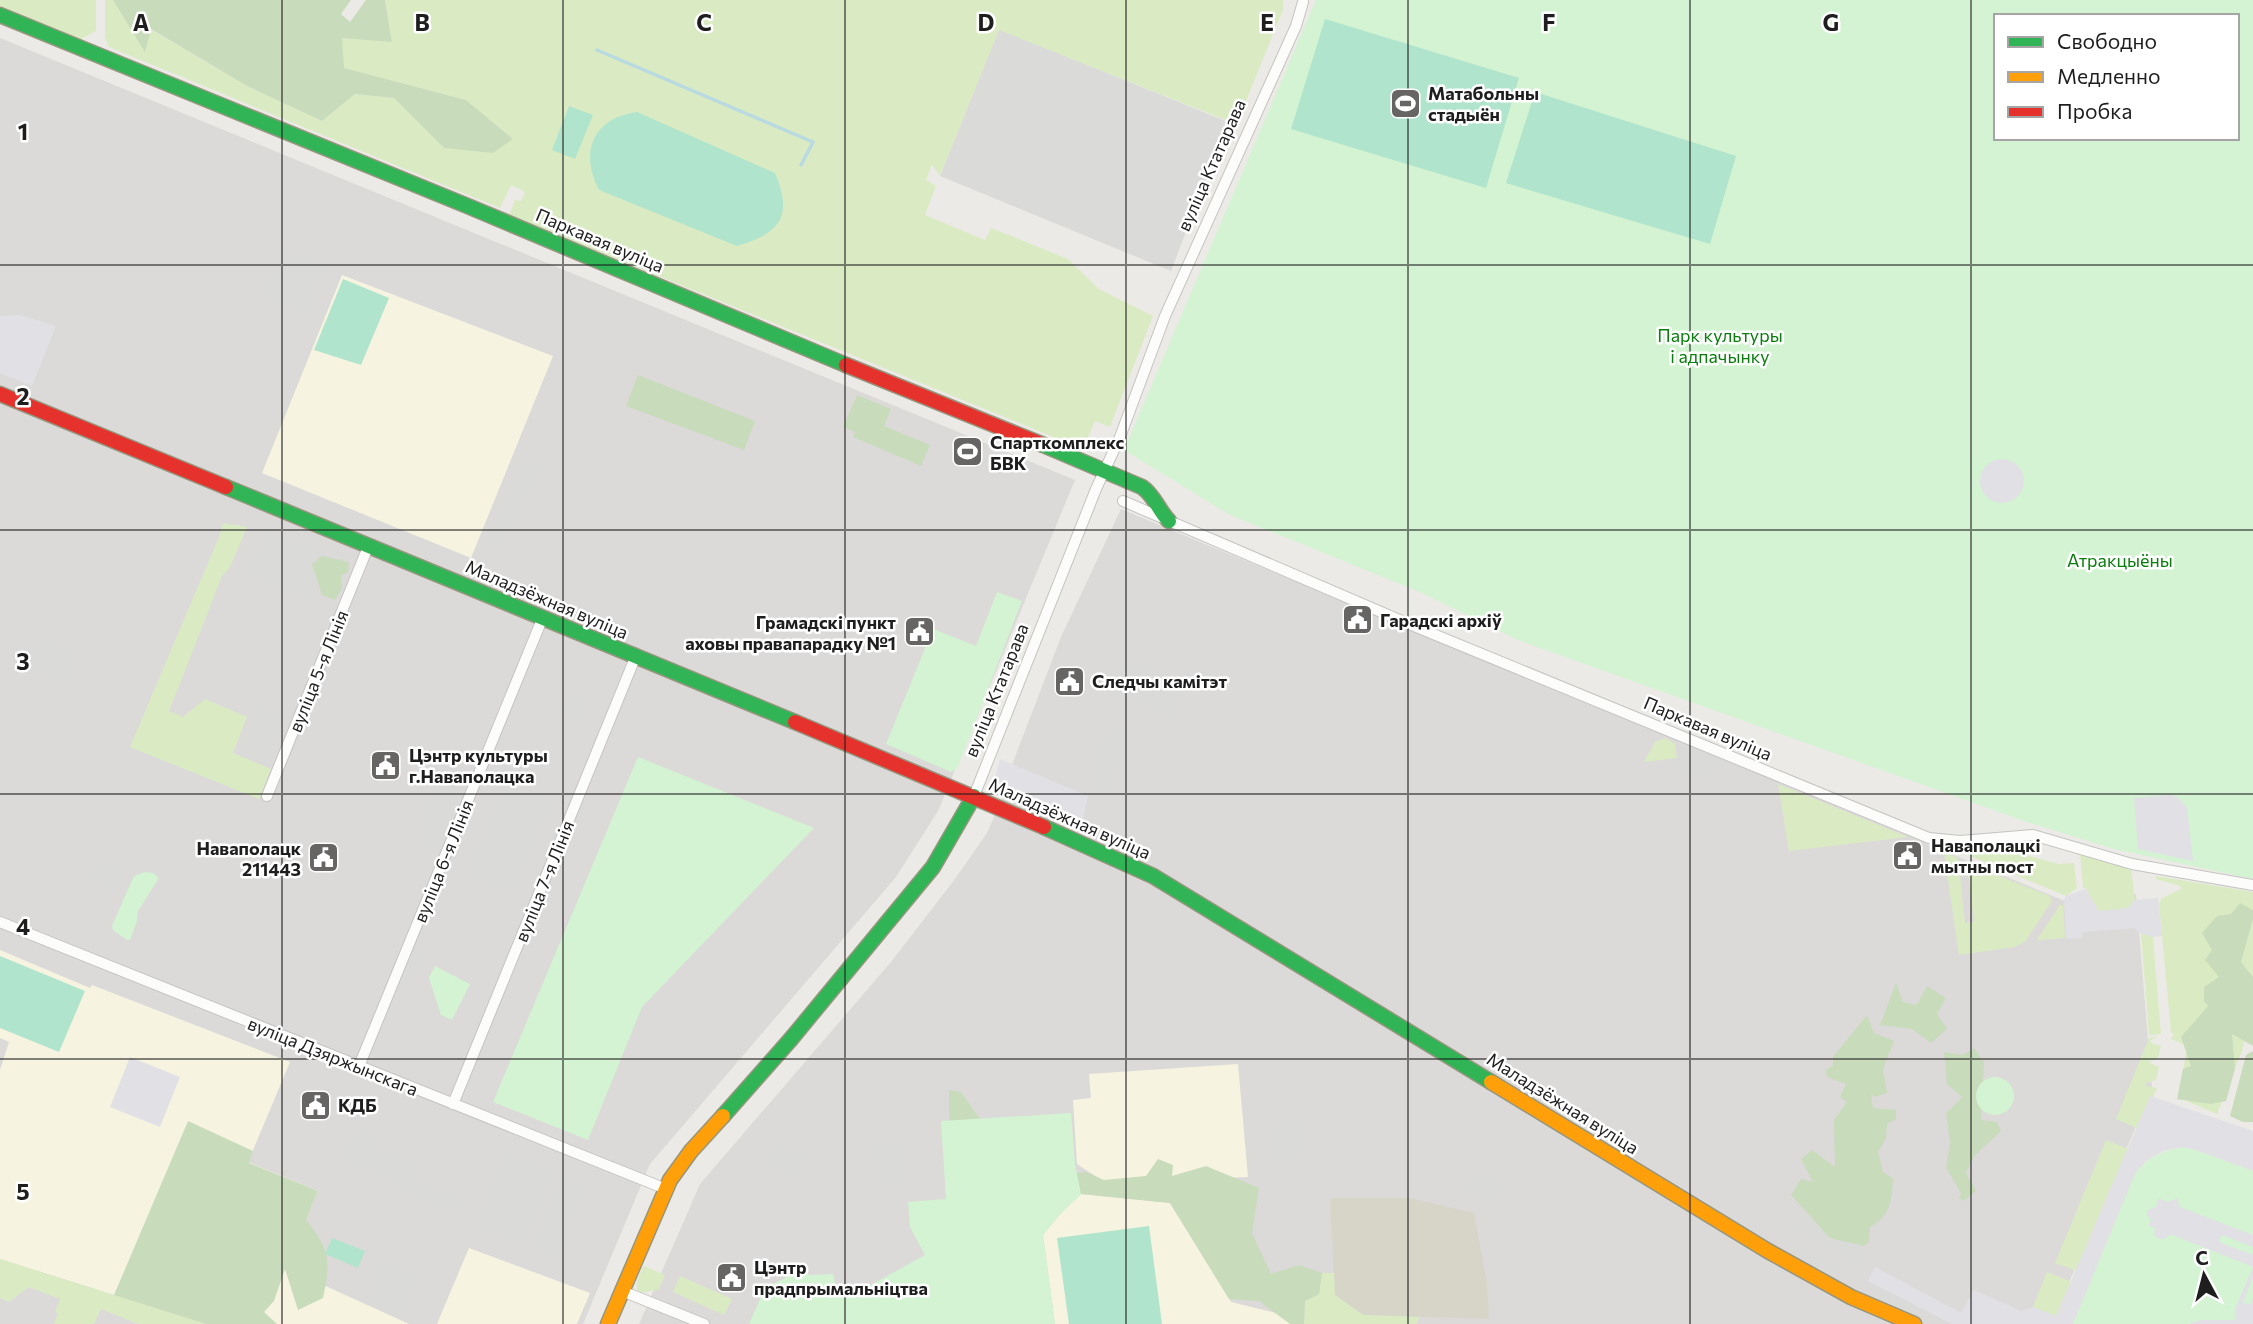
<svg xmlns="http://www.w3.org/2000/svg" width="2253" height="1324" viewBox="0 0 2253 1324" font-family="Commissioner,sans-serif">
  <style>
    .residential { fill: #dbdad8 }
    .education { fill: #f6f4e0 }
    .religious { fill: #dadad8 }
    .construction { fill: #d6d5c8 }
    .grass { fill: #daebc4 }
    .forest { fill: #c8dbbb }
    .park { fill: #d3f3d2; fill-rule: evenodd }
    .pitch { fill: #b0e4cc }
    .plaza { fill: #e1e0e5 }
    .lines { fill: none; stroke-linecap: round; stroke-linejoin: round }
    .stream { stroke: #b8dae0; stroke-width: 3.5 }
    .street-casing { stroke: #c5c4c2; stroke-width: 12 }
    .fast-casing { stroke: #96967e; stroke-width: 17 }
    .slow-casing { stroke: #96967e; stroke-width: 17 }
    .jam-casing { stroke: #96967e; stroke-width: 17 }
    .street { stroke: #fcfcfb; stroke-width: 10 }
    .fast { stroke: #30b455; stroke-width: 14 }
    .slow { stroke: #ff9f0a; stroke-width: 14 }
    .jam { stroke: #e5322d; stroke-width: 14 }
    .grid { fill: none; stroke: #1e1e1e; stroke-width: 2; stroke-opacity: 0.55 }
    .labels { text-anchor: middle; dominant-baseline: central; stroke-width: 5; stroke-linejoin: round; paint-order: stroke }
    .poi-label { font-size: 18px; font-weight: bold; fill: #1e1e1e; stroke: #fff; text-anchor: start }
    .street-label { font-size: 18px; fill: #1e1e1e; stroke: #fff }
    .park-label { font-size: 18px; fill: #097e0d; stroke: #fff }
    .grid-label { font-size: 23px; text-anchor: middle; font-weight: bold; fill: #1e1e1e; stroke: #fff; stroke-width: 5; stroke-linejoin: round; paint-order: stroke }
  </style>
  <rect width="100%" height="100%" fill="#eceae6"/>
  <path class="residential" d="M0,38L1075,480L938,811L896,877L650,1164L583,1324H0Z
    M1121,509L2067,902L2136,894L2152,1089L2051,1324H639L700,1184L891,962L955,879L987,833L1010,780V770L1061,637Z"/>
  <path class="education" d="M342,275L553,356L471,558L262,473Z
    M0,950L90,988L92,985L290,1062L248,1162L318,1191L286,1268L409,1324H206L0,1259V1070L9,1042L0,1038Z
    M1238,1064L1248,1177L1106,1183L1077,1164L1073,1100L1091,1098L1089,1074Z
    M1081,1194L1170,1203L1231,1302L1322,1324H1055L1043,1235L1061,1213Z
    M469,1248L590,1293L577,1324H437Z"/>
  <path class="religious" d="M999,29L1228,122L1171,271L940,176Z
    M283,248L324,265L304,312L264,296Z
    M522,459L544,467L496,546L487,542Z
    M267,530L324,553L306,599L248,576Z
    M40,636L79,652L66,684L26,668Z
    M1122,665L1136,672L1139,665L1180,684L1182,697L1172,719L1110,691Z
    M570,692L591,701L581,725L559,715Z
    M256,704L286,716L267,765L237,753Z
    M1111,722L1132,732L1106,794L1090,787L1098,769L1093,766Z
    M1673,729L1723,750L1726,769L1679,776Z
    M438,780L465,791L439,854L417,844L422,832L417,829Z
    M506,782L551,800L511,894L467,876Z
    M100,858L125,867L117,889L91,879Z
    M407,941L425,949L412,983L393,975Z
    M1300,1123L1303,1155L1274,1157L1271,1126Z
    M357,1125L380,1135L376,1147L416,1163L418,1167L413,1179L463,1198L457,1214L400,1192L402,1185L343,1160Z
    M905,1140L908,1184L880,1186L877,1142Z
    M775,1142L804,1155L795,1176L766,1163Z
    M505,1152L554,1171L525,1246L477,1227Z
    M1474,1170L1504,1182L1496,1203L1465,1191Z
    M559,1175L585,1185L557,1256L531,1245Z
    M1799,1212L1864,1249L1855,1264L1790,1228Z
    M1796,1242L1842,1268L1840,1273L1841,1278L1788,1249H1793Z
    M384,1260L419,1275L402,1315L367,1301Z
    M1884,1288L1923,1309L1924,1321L1874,1296L1881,1293Z"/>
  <path class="construction" d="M1330,1198H1409L1474,1213L1487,1283L1489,1319L1363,1315L1335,1295Z"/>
  <path class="grass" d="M0,0H96V31L81,39L0,7Z
    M105,0H113L145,51L150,29L247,86L322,121L355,94L394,98L444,148L513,139L466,100L343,68L341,38L392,41L385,0H1283V10L1218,170L1212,174L1211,167L1228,121L999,30L940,176L932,165L926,180L936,186L925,215L985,240L991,228L1068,259L1099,289L1153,316L1110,427L1095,421L1083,449L509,215L515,200L521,201L525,192L511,185L500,208L109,47L105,37Z
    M223,523L247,527L230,567L222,576L169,711L183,717L205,699L247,717L233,753L271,769L259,799L130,747L219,537Z
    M1666,738L1675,744L1677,758L1644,762L1655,742Z
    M1778,784L1908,837L1789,851Z
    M2011,842L2015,852L2059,864L2074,863L2077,888L2066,896L1970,856L1969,851L1976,844Z
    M1944,852L1958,858L1965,923L1974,922L1967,863L2049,896L2052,901L2025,942L2014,947L1959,955Z
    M2080,854L2131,868L2135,900L2128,908L2098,911L2086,888H2083Z
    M2156,876L2253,892V1008L2242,1051L2217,1114L2179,1098L2187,1046L2171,1039L2174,1033H2171L2159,903L2162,898L2181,889L2180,886L2156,879Z
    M2060,905H2063L2065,938L2037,940Z
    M2141,933L2153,937L2161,1034L2149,1035Z
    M2159,1035L2150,1041L2151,1043L2161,1046L2158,1058L2148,1062L2159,1067L2156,1080L2146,1083V1086L2157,1088L2153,1097H2150L2137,1128L2116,1119L2149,1038Z
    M2106,1140L2128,1149L2077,1271L2055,1263Z
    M0,1259L206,1324H138L101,1309L94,1324H54L58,1314L55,1312L60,1299L29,1287L9,1302L0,1298Z
    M644,1266L665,1275L658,1290L639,1293C633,1284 640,1275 644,1266Z
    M2047,1272L2072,1282L2056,1316L2033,1307Z
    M1322,1273H1334L1335,1295L1363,1315L1420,1317L1416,1324H1304L1305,1301L1319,1294Z
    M680,1276L732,1299L724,1315L673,1292Z"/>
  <path class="forest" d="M113,0H351L341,14L350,22L366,0H385L392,42L342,38L344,68L466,100L513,139L493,153L444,148L394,98L355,94L322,121L247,86L151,29L145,52Z
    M638,375L755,421L744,450L626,406Z
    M857,395L891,409L884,426L930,445L921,466L853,437L855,432L843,427Z
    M322,556L349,562L348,572L341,576L342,588L335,600L322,595L312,564Z
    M2240,903L2253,910V919L2241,962L2253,977V1046L2232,1034L2235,1069L2226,1101L2210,1104L2177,1099L2183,1069L2191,1066L2181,1037L2208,1006L2204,1001V987L2219,977L2205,960L2212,950L2202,933L2217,916L2231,914Z
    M1896,983L1903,1002L1917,1005L1927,986L1946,998L1937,1014L1947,1029L1931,1043L1912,1029L1880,1025Z
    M1867,1015L1874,1033L1894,1041L1883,1069L1887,1093L1876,1097L1871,1094L1873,1108L1896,1110V1119L1887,1124L1886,1138L1878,1152L1883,1172L1893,1178C1892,1200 1891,1215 1870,1227L1869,1242L1864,1246L1830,1238L1791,1195L1801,1179L1813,1182L1801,1159L1812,1150L1835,1167L1834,1120L1847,1102L1840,1097L1846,1084L1827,1077L1826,1070L1833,1065V1057Z
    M1974,1048L1984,1062L1981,1120L1997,1122L2001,1131L1974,1156L1966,1173L1976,1191L1964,1201L1959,1198L1961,1193L1946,1168L1950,1142L1946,1113L1962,1097L1947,1084L1944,1052L1963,1055Z
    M2253,1051V1122H2243L2230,1116L2246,1055Z
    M949,1090L961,1092L985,1126L1064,1175L1086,1172L1104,1180L1146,1176L1158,1159L1173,1165L1172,1176L1206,1166L1259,1188L1252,1233L1271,1274L1299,1265L1322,1273L1319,1294L1305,1301L1304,1324H1290L1259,1301L1229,1299L1170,1203L1081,1194L1070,1201L950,1204Z
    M188,1121L253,1151L249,1163L318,1191L306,1220C330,1250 331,1261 323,1298L298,1310L285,1269L274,1301L264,1312L277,1324H206L114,1295Z"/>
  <path class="park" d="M1316,0H2253V879L2114,849L2024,821L1518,640L1420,592L1230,515L1124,450ZM1996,16H2237V138H1996Z
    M997,592L1022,601L957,769L951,772L886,744L933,629L976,646Z
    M638,757L814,828L642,1007L588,1140L493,1102Z
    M145,872L153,873L159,878L138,911L137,921L130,940H127L113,930L112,926L134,876Z
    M435,966L470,984L452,1020L441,1015L429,978Z
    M1976 1096a19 19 0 1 1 38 0a19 19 0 1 1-38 0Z
    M1071,1113L1075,1164L1081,1194L1061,1213L1043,1235L1055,1324H749L765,1288L785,1278L789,1267L811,1275L833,1274L836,1289L869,1286L925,1255L910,1227L908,1202L946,1199L941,1121Z
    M2183,1147L2196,1150L2253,1171V1324L2200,1320L2189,1324H2073L2135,1173C2149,1157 2162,1151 2183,1147Z"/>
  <path class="pitch" d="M1325,19L1519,78L1486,188L1291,129Z
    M1535,92L1736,156L1710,244L1506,183Z
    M569,106L593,115L575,159L552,150Z
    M637,112L775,173C794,217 779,234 737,246L599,190C579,152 593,118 637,112Z
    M343,279L389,298L361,365L314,350Z
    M0,956L85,991L59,1052L0,1028Z
    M1149,1226L1162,1324H1069L1057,1238Z
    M332,1238L365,1251L358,1268L325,1254Z"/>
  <path class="plaza" d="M20,315L56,326L32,386L0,373V316Z
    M1980 481a22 22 0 1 1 44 0a22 22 0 1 1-44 0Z
    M1000,759L1088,796L1083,820L1076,824H1072L1005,795L1000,789L996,775Z
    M2167,795L2176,796L2187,807L2193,861L2138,849L2134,798Z
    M2086,889L2099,911L2128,908L2135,900L2158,898L2162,936L2153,937L2140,933L2134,928L2082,932V938L2066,939L2064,900L2066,896Z
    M130,1057L180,1077L160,1127L110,1107Z
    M2150,1096L2253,1131V1171L2196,1150L2183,1147L2163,1151L2146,1161L2135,1174L2073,1324H1952L1868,1281L1875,1267L1961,1313L1974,1290L2021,1311L2033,1307L2056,1316Z
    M2159,1198L2168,1202L2177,1198L2180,1207L2253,1235V1247L2222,1235L2219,1242L2253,1255V1277L2243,1303L2250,1304L2253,1297V1324H2189L2200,1320H2235V1309L2253,1267L2170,1234L2165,1239H2159L2154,1235L2155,1228L2148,1226L2151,1220L2147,1215L2148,1210L2156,1207Z"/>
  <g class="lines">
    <path class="stream" d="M597,50L813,142L801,165"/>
    <defs>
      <path id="street" d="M1123,501L1409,624L1929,838L1960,841L2033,835L2132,864L2253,885
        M267,796L368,547
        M974,796L1096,489L1120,437L1165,316L1296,26L1303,2
        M0,922L666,1189
        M359,1066L543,617
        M453,1104L635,658
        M622,1291L704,1324"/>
      <path id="fast" d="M0,15L470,207L846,365
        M1041,444L1142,487C1155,496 1158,510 1169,521
        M226,487L795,722
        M1044,827L1153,876L1491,1082
        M723,1116L791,1039L933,867L974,796"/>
      <path id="slow" d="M1491,1082L1768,1251L1851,1297L1914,1324
        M608,1324L670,1180L691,1151L723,1116"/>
      <path id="jam" d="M846,365L1041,444
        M0,394L226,487
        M795,722L1044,827"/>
    </defs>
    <use href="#street" class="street-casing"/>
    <use href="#fast" class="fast-casing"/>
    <use href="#slow" class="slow-casing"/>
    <use href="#jam" class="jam-casing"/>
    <use href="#street" class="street"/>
    <use href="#fast" class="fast"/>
    <use href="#slow" class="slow"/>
    <use href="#jam" class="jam"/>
  </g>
  <path class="grid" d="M282,0V1324M563,0V1324M845,0V1324M1126,0V1324M1408,0V1324M1690,0V1324M1971,0V1324M0,265H2253M0,530H2253M0,794H2253M0,1059H2253"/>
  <defs>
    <symbol id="stadium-square" viewBox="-11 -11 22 22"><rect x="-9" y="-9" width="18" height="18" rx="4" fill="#666564" stroke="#fff"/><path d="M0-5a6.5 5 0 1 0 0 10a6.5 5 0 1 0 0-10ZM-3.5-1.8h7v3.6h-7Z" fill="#fff"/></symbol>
    <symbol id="civic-square" viewBox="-11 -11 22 22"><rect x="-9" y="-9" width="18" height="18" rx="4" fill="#666564" stroke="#fff"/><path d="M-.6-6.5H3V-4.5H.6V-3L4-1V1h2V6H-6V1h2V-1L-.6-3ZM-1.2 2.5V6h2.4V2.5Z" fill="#fff"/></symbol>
  </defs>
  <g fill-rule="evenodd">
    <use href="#stadium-square" x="1388" y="86" width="35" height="35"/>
    <use href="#stadium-square" x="950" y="434" width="35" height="35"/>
    <use href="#civic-square" x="1340" y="602" width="35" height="35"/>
    <use href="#civic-square" x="902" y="614" width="35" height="35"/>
    <use href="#civic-square" x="1052" y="664" width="35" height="35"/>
    <use href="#civic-square" x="368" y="748" width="35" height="35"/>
    <use href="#civic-square" x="1890" y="838" width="35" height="35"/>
    <use href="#civic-square" x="306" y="840" width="35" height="35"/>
    <use href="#civic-square" x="298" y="1088" width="35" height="35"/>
    <use href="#civic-square" x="714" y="1260" width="35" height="35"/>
  </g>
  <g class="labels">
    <g class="poi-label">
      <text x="1428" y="93">Матабольны<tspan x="1428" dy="21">стадыён</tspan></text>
      <text x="990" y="442">Спарткомплекс<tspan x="990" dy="21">БВК</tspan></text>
      <text x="1380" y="620">Гарадскі архіў</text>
      <text x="896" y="622" text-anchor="end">Грамадскі пункт<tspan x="896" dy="21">аховы правапарадку №1</tspan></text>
      <text x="1092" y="681">Следчы камітэт</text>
      <text x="409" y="755">Цэнтр культуры<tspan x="409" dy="21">г.Наваполацка</tspan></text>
      <text x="1931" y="845">Наваполацкі<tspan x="1931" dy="21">мытны пост</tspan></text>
      <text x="301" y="848" text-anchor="end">Наваполацк<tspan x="301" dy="21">211443</tspan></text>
      <text x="338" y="1105">КДБ</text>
      <text x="754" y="1267">Цэнтр<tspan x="754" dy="21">прадпрымальніцтва</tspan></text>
    </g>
    <g class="street-label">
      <text transform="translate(1211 165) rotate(-66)">вуліца Ктатарава</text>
      <text transform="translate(600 240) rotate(23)">Паркавая вуліца</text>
      <text transform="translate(547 599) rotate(23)">Маладзёжная вуліца</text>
      <text transform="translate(318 671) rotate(-68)">вуліца 5-я Лінія</text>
      <text transform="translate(996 690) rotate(-68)">вуліца Ктатарава</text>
      <text transform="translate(1708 728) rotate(23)">Паркавая вуліца</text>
      <text transform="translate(1070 818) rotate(24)">Маладзёжная вуліца</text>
      <text transform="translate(443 861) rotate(-68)">вуліца 6-я Лінія</text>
      <text transform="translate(544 881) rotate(-68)">вуліца 7-я Лінія</text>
      <text transform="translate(333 1056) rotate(22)">вуліца Дзяржынскага</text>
      <text transform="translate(1563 1103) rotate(32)">Маладзёжная вуліца</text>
    </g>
    <g class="park-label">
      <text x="1720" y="335">Парк культуры<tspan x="1720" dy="21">і адпачынку</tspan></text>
      <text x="2120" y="560">Атракцыёны</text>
    </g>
  </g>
  <g class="grid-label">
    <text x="141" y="31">A</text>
    <text x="422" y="31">B</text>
    <text x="704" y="31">C</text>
    <text x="986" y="31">D</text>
    <text x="1267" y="31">E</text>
    <text x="1549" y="31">F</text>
    <text x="1831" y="31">G</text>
    <text x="23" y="140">1</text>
    <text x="23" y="405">2</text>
    <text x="23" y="670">3</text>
    <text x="23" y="935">4</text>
    <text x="23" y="1200">5</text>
  </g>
  <rect x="1994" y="14" width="245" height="126" fill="#ffffff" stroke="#a5a5a5" stroke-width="2"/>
  <rect x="2008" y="37" width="35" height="10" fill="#30b455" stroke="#a5a5a5" stroke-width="2"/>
  <text x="2057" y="49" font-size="21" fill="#1e1e1e">Свободно</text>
  <rect x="2008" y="72" width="35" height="10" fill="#ff9f0a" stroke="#a5a5a5" stroke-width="2"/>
  <text x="2057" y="84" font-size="21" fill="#1e1e1e">Медленно</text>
  <rect x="2008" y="107" width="35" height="10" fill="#e5322d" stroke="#a5a5a5" stroke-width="2"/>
  <text x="2057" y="119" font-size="21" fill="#1e1e1e">Пробка</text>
  <g transform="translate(2204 1275) rotate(353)" stroke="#ffffff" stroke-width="5" paint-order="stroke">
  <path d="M0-5L12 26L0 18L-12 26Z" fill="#1e1e1e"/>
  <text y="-10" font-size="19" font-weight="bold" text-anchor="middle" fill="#1e1e1e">С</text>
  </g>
</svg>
